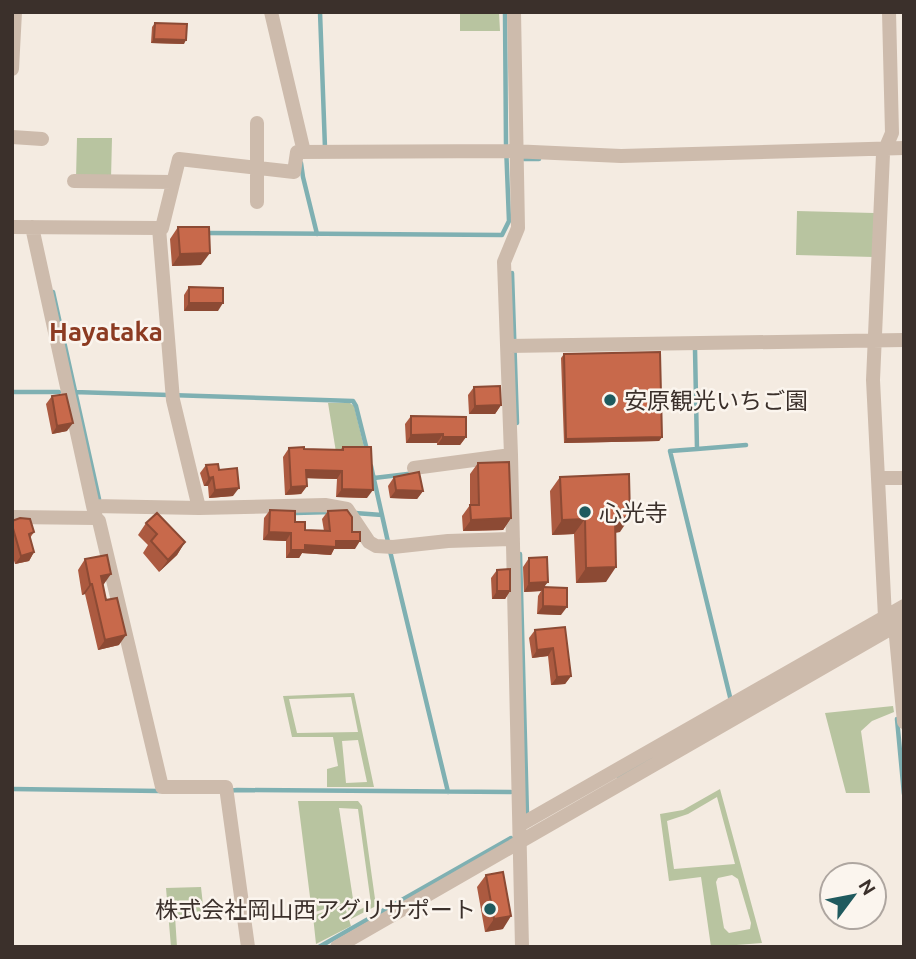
<svg xmlns="http://www.w3.org/2000/svg" width="916" height="959" viewBox="0 0 916 959" font-family="Ubuntu,'Noto Sans JP',sans-serif">
  <style>
    .green { fill: #b8c4a0; fill-rule: evenodd }
    .lines { fill: none; stroke-linecap: round; stroke-linejoin: round }
    .stream { stroke: #7fb0b2; stroke-width: 4.5 }
    .minor { stroke: #cdbbac; stroke-width: 14 }
    .wall { fill: #ac5a40 }
    .shaded-wall { fill: #8c4a34 }
    .building { fill: #c8694b; stroke: #8c4a34; stroke-width: 2 }
    .poi-dot { fill: #1f5a5e; stroke: #fbf5ee; stroke-width: 2.5 }
    .labels { text-anchor: middle; dominant-baseline: central; stroke-width: 5; stroke-linejoin: round; paint-order: stroke }
    .poi-label { font-size: 23px; fill: #3b302b; stroke: #fbf5ee; text-anchor: start }
    .quarter-label { font-size: 26px; font-weight: bold; fill: #8c3b22; stroke: #fbf5ee }
  </style>
  <rect width="100%" height="100%" fill="#f4ebe1"/>
  <path class="green" d="M460,12H499L500,31H460Z
    M77,138H112L111,179L76,178Z
    M797,211L874,213V257L796,255Z
    M328,403H350L354,406L365,451L336,452Z
    M354,693L374,787H327V769L338,766L333,737H292L283,696ZM351,697L358,732L297,733L289,699ZM358,740L367,782L346,783L342,741Z
    M893,706L894,712L872,721L861,731L870,793H846L825,713Z
    M720,789L762,943L711,947L701,877L669,881L660,814L683,810ZM717,797L735,864L674,869L667,821L688,814ZM732,875L738,879L751,923L750,929L729,933L724,928L716,882L718,878Z
    M298,801H358L362,806L376,906L351,919L346,902L312,913ZM339,808L358,809L371,904L355,912Z
    M201,887L204,914L175,916L177,947H171L166,888Z
    M344,904L351,926L316,944L313,916Z"/>
  <g class="lines">
    <path class="stream" d="M320,12L325,148
      M524,159H539
      M301,163L303,177L317,234
      M206,233L502,235L509,221L506,145L505,12
      M512,273L517,423
      M53,292L99,499
      M695,349L697,449L670,451L731,701
      M12,392H59
      M74,392L353,401L356,406L367,450
      M697,449L746,445
      M371,466L388,542
      M374,478L416,473
      M295,513L332,512
      M355,513L382,515
      M390,551L448,792
      M520,554L527,815
      M897,719L904,794
      M619,777L651,758
      M12,789L160,791
      M228,791L237,790L511,792
      M319,947L511,838"/>
    <path class="minor" d="M271,12L304,152
      M514,12L518,228L504,262L511,455L522,947
      M889,12L892,133L883,154L873,380L885,617L890,628
      M12,69L15,12
      M257,123V202
      M12,137L42,139
      M74,181L173,182
      M12,227L159,228
      M32,227L93,506L96,518L99,521L162,787H226L248,947
      M507,346L904,340
      M414,468L511,455
      M879,478H904
      M93,506L199,508L325,505L347,509L369,542L376,546L393,547L448,541L513,539
      M199,508L173,400L159,228H162L179,159L294,172L297,152L511,151L621,156L904,148
      M12,517L96,518
      M895,626L904,722
      M520,825L904,606
      M337,947L904,621"/>
  </g>
  <path class="wall" d="M155,23L184,44L151,43L152,27Z
    M178,227L201,265L172,266L170,239Z
    M189,287L218,311H184V295Z
    M564,354L662,437L659,441L564,443L561,358Z
    M474,387L501,405L495,414H469L468,395Z
    M52,396L67,431L52,434L46,404Z
    M411,416L466,437L460,445H437V443H406L405,424Z
    M343,447L367,498L336,497L337,479L306,478L307,486L301,494L285,495L283,457L289,448L340,450Z
    M478,463L511,518L503,530L463,531L462,516L470,505V474Z
    M206,465L219,470L233,496L209,498L208,486H204L200,473Z
    M394,477L423,491L417,499L390,498L388,486Z
    M560,477L620,532L615,533L606,582L576,583L574,534L552,535L550,491Z
    M270,510L295,522L305,530L324,531L322,519L328,511L352,532L355,549H334L331,555L302,553L299,558H286V541L263,540L264,518Z
    M12,521L34,532L30,538L34,552L29,561L15,564L12,554Z
    M146,523L185,542L177,555L159,572L143,553L148,545L138,535Z
    M529,558L545,587L561,615L537,614L538,596L541,591L524,592L523,567Z
    M85,559L104,584L103,585L106,600L119,645L98,650L85,594L82,595L78,570Z
    M497,570L510,591L505,599H492L491,578Z
    M565,627L571,676L565,684L551,685L548,656L532,658L529,638L535,630Z
    M486,875L503,929L485,932L477,887Z"/>
  <path class="shaded-wall" d="M154,39L186,40L184,44L151,43Z
    M210,253L201,265L172,266L180,254Z
    M189,303H223L218,311H184Z
    M501,405L495,414H469L475,406Z
    M73,423L67,431L52,434L57,426Z
    M443,434L437,443H406L411,435Z
    M443,437H466L460,445H437Z
    M662,437L659,441L564,443L566,439Z
    M306,470L342,471L337,479L300,478Z
    M213,477L208,486H204L209,478Z
    M307,486L301,494L285,495L291,487Z
    M239,488L233,496L209,498L215,490Z
    M342,489L373,490L367,498L336,497Z
    M396,490L423,491L417,499L390,498Z
    M630,517L620,532L604,533L615,518Z
    M511,518L503,530L463,531L471,520Z
    M585,519L574,534L552,535L562,520Z
    M269,532L291,533L286,541L263,540Z
    M336,541H360L355,549H334L331,555L302,553L299,558H286L291,550L305,545Z
    M185,542L177,555L159,572L168,560Z
    M34,552L29,561L15,564L21,556Z
    M616,567L606,582L576,583L586,568Z
    M111,574L104,584L94,586L101,576Z
    M548,582L541,591L524,592L529,583Z
    M90,584H92L85,594L82,595Z
    M497,591H510L505,599H492Z
    M543,606L567,607L561,615L537,614Z
    M126,635L119,645L98,650L105,640Z
    M553,648L548,656L532,658L537,650Z
    M571,676L565,684L551,685L557,677Z
    M511,916L503,929L485,932L494,919Z"/>
  <path class="building" d="M155,23L187,24L186,40L154,39Z
    M178,227H209L210,253L180,254Z
    M189,287L223,288V303H189Z
    M660,352L662,437L566,439L564,354Z
    M500,386L501,405L475,406L474,387Z
    M66,394L73,423L57,426L52,396Z
    M411,416L466,417V437H443V434L411,435Z
    M304,447V449L343,450V447H371L373,490L342,489V471L306,470L307,486L291,487L289,448Z
    M509,462L511,518L471,520L470,505H479L478,463Z
    M218,464L219,470L237,468L239,488L215,490L213,477L209,478L206,465Z
    M419,472L423,491L396,490L394,477Z
    M629,474L630,517L615,518L616,567L586,568L585,519L562,520L560,477Z
    M270,510L295,511V522H305V530L330,531L328,511L347,510L352,517V532H360V541H336V547L305,545V550H291V533L269,532Z
    M157,513L185,542L168,560L151,541L157,534L146,523Z
    M20,518L30,519L34,532L29,534L34,552L21,556L12,525V521Z
    M107,555L111,574L101,576L106,600L117,598L126,635L105,640L92,584H90L85,559Z
    M547,557L548,582L529,583V558Z
    M510,569V591H497V570Z
    M543,587L567,588V607L543,606Z
    M565,627L571,676L557,677L553,648L537,650L535,630Z
    M503,872L511,916L494,919L486,875Z"/>
  <g class="poi-dot">
    <circle cx="610" cy="400" r="7"/>
    <circle cx="585" cy="512" r="7"/>
    <circle cx="490" cy="909" r="7"/>
  </g>
  <g class="labels">
    <g class="poi-label">
      <text x="624" y="400">安原観光いちご園</text>
      <text x="599" y="512">心光寺</text>
      <text x="476" y="909" text-anchor="end">株式会社岡山西アグリサポート</text>
    </g>
    <g class="quarter-label">
      <text x="106" y="331">Hayataka</text>
    </g>
  </g>
  <rect width="916" height="959" fill="none" stroke="#3b302b" stroke-width="28"/>
  <g transform="translate(853 896) rotate(58)"><circle r="33" fill="#fbf5ee" stroke="#aea6a0" stroke-width="2"/>
  <path d="M0-5L12 26L0 18L-12 26Z" fill="#1f5a5e"/>
  <text y="-10" font-size="19" font-weight="bold" text-anchor="middle" fill="#3b302b">N</text>
  </g>
</svg>
